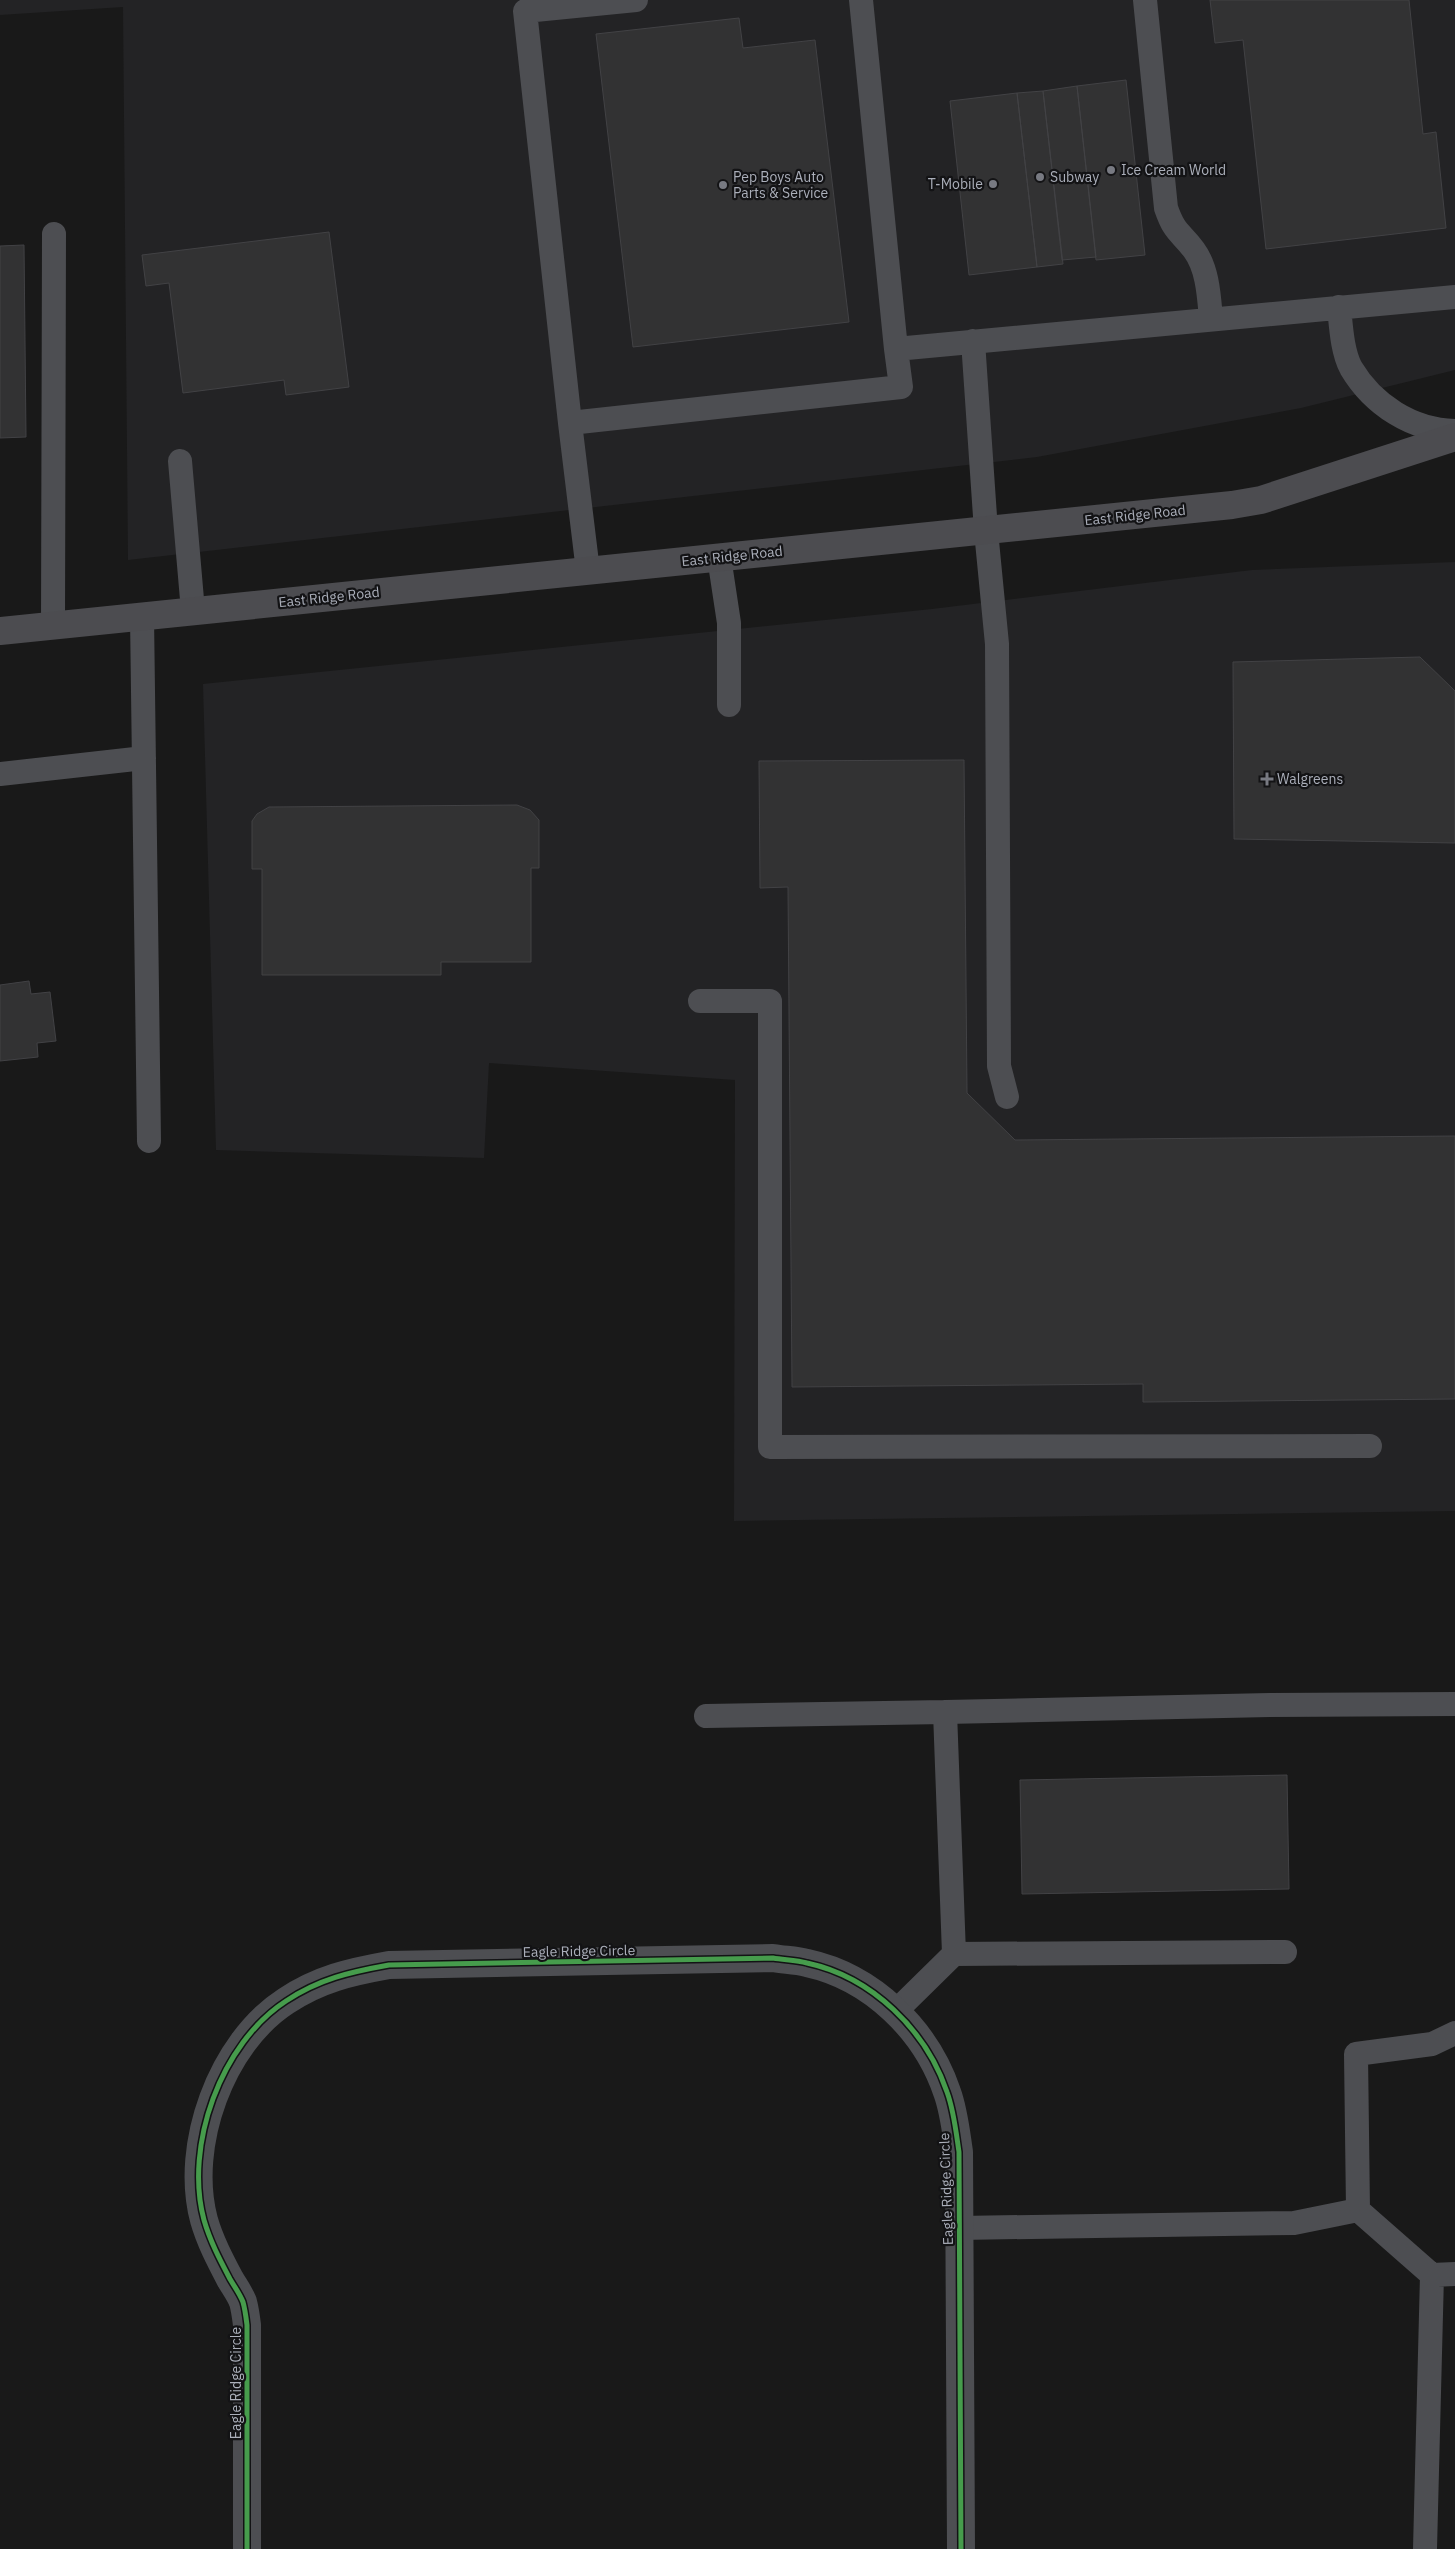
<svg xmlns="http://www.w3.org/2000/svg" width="1455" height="2549" viewBox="0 0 1455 2549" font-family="'IBM Plex Sans',sans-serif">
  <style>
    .built { fill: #232325 }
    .building { fill: #323233; stroke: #424245 }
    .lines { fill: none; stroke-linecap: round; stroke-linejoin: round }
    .lane { stroke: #4d4e52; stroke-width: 24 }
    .street { stroke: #4d4e52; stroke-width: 28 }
    .secondary { stroke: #4c4c50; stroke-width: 28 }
    .cycleway-casing { stroke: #131315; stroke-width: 8 }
    .cycleway { stroke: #469c4c; stroke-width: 5 }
    .poi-dot { fill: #787a82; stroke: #131315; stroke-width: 2 }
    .labels { text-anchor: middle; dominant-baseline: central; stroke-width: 4.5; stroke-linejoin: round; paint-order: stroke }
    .poi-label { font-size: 14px; fill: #abafba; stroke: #131315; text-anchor: start }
    .street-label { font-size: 14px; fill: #abafba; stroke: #131315 }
  </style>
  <rect width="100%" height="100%" fill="#191919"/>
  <path class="built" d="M0,0H1455V370L1301,408L1037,457L128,560L123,7L0,15Z
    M1455,562V1511L734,1521L735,1080L489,1063L484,1158L216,1150L203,684L932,609L1252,570Z"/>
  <path class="building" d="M1210,0H1409L1423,134L1436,132L1446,228L1266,249L1243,40L1215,43Z
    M739,18L743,48L815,40L849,322L633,347L596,34Z
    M1126,80L1145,255L1096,260L1077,86Z
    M1077,86L1096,257L1062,260L1043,91Z
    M1043,91L1063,264L1037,267L1017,93Z
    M1017,93L1037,267L969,275L950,101Z
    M329,232L349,387L286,395L284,380L183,393L169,283L146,286L142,255Z
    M24,245L26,437L0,438V246Z
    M1420,657L1455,691V843L1234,839L1233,662Z
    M964,760L967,1093L1015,1140L1455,1136V1399L1143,1402V1384L792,1387L788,887L760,888L759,761Z
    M517,805L530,810L539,820V868H531V962H441V975H262V869H252V821L257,814L269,807Z
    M29,981L31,994L50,992L56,1041L37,1043L38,1057L0,1061V985Z
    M1287,1775L1289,1889L1022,1894L1020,1780Z"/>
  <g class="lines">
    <path class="lane" d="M636,0L525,11L570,423L901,387L896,349L1455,297
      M861,0L896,349
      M1145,0L1166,208C1175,234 1180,231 1194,250C1208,269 1209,297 1211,319
      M1339,307C1341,326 1342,351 1351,368C1373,405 1412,430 1455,431
      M973,341L986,531L997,644L999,1066L1007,1097
      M570,423L588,571
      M180,461L193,611
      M719,557L729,623V705
      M142,616L149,1141
      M53,625L54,234
      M0,774L144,758
      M700,1001H770V1447L1370,1446
      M706,1716L945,1712
      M954,1954L945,1712L1270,1705L1455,1704
      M896,2011L954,1954L1285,1952
      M959,2228L1294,2223L1358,2210
      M1432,2275L1358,2210L1356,2054L1432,2044L1455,2033
      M1425,2549L1432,2275L1455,2274"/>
    <path class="street" d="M247,2549V2325C246,2317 245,2309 243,2302C240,2294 234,2286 230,2279C220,2260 210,2241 204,2220C184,2146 221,2043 286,2001C319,1979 350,1972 389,1965L773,1958C784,1960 796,1960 807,1963C872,1977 926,2030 947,2092C954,2111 956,2132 959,2152L961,2549"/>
    <path class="secondary" d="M0,631L1232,505L1261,500L1455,437"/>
    <defs>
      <path id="cycleway" d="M247,2549V2325C246,2317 245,2309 243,2302C240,2294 234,2286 230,2279C220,2260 210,2241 204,2220C184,2146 221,2043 286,2001C319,1979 350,1972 389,1965L773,1958C784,1960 796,1960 807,1963C872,1977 926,2030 947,2092C954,2111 956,2132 959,2152L961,2549"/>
    </defs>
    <use href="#cycleway" class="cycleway-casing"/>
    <use href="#cycleway" class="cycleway"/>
  </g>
  <g class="poi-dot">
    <circle cx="1111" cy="170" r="5"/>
    <circle cx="1040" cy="177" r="5"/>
    <circle cx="993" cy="184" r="5"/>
    <circle cx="723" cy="185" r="5"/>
    <path d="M1264.5 771.5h5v5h5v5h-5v5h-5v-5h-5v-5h5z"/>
  </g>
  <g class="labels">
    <g class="poi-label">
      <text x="1121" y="170">Ice Cream World</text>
      <text x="733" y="177">Pep Boys Auto<tspan x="733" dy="16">Parts &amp; Service</tspan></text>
      <text x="1050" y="177">Subway</text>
      <text x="983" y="184" text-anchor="end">T-Mobile</text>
      <text x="1277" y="779">Walgreens</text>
    </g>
    <g class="street-label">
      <text transform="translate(1135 515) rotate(-6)">East Ridge Road</text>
      <text transform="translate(732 556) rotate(-6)">East Ridge Road</text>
      <text transform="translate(329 597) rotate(-6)">East Ridge Road</text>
      <text transform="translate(579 1951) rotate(-1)">Eagle Ridge Circle</text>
      <text transform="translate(946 2189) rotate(-92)">Eagle Ridge Circle</text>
      <text transform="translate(236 2383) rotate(-90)">Eagle Ridge Circle</text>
    </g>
  </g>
</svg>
